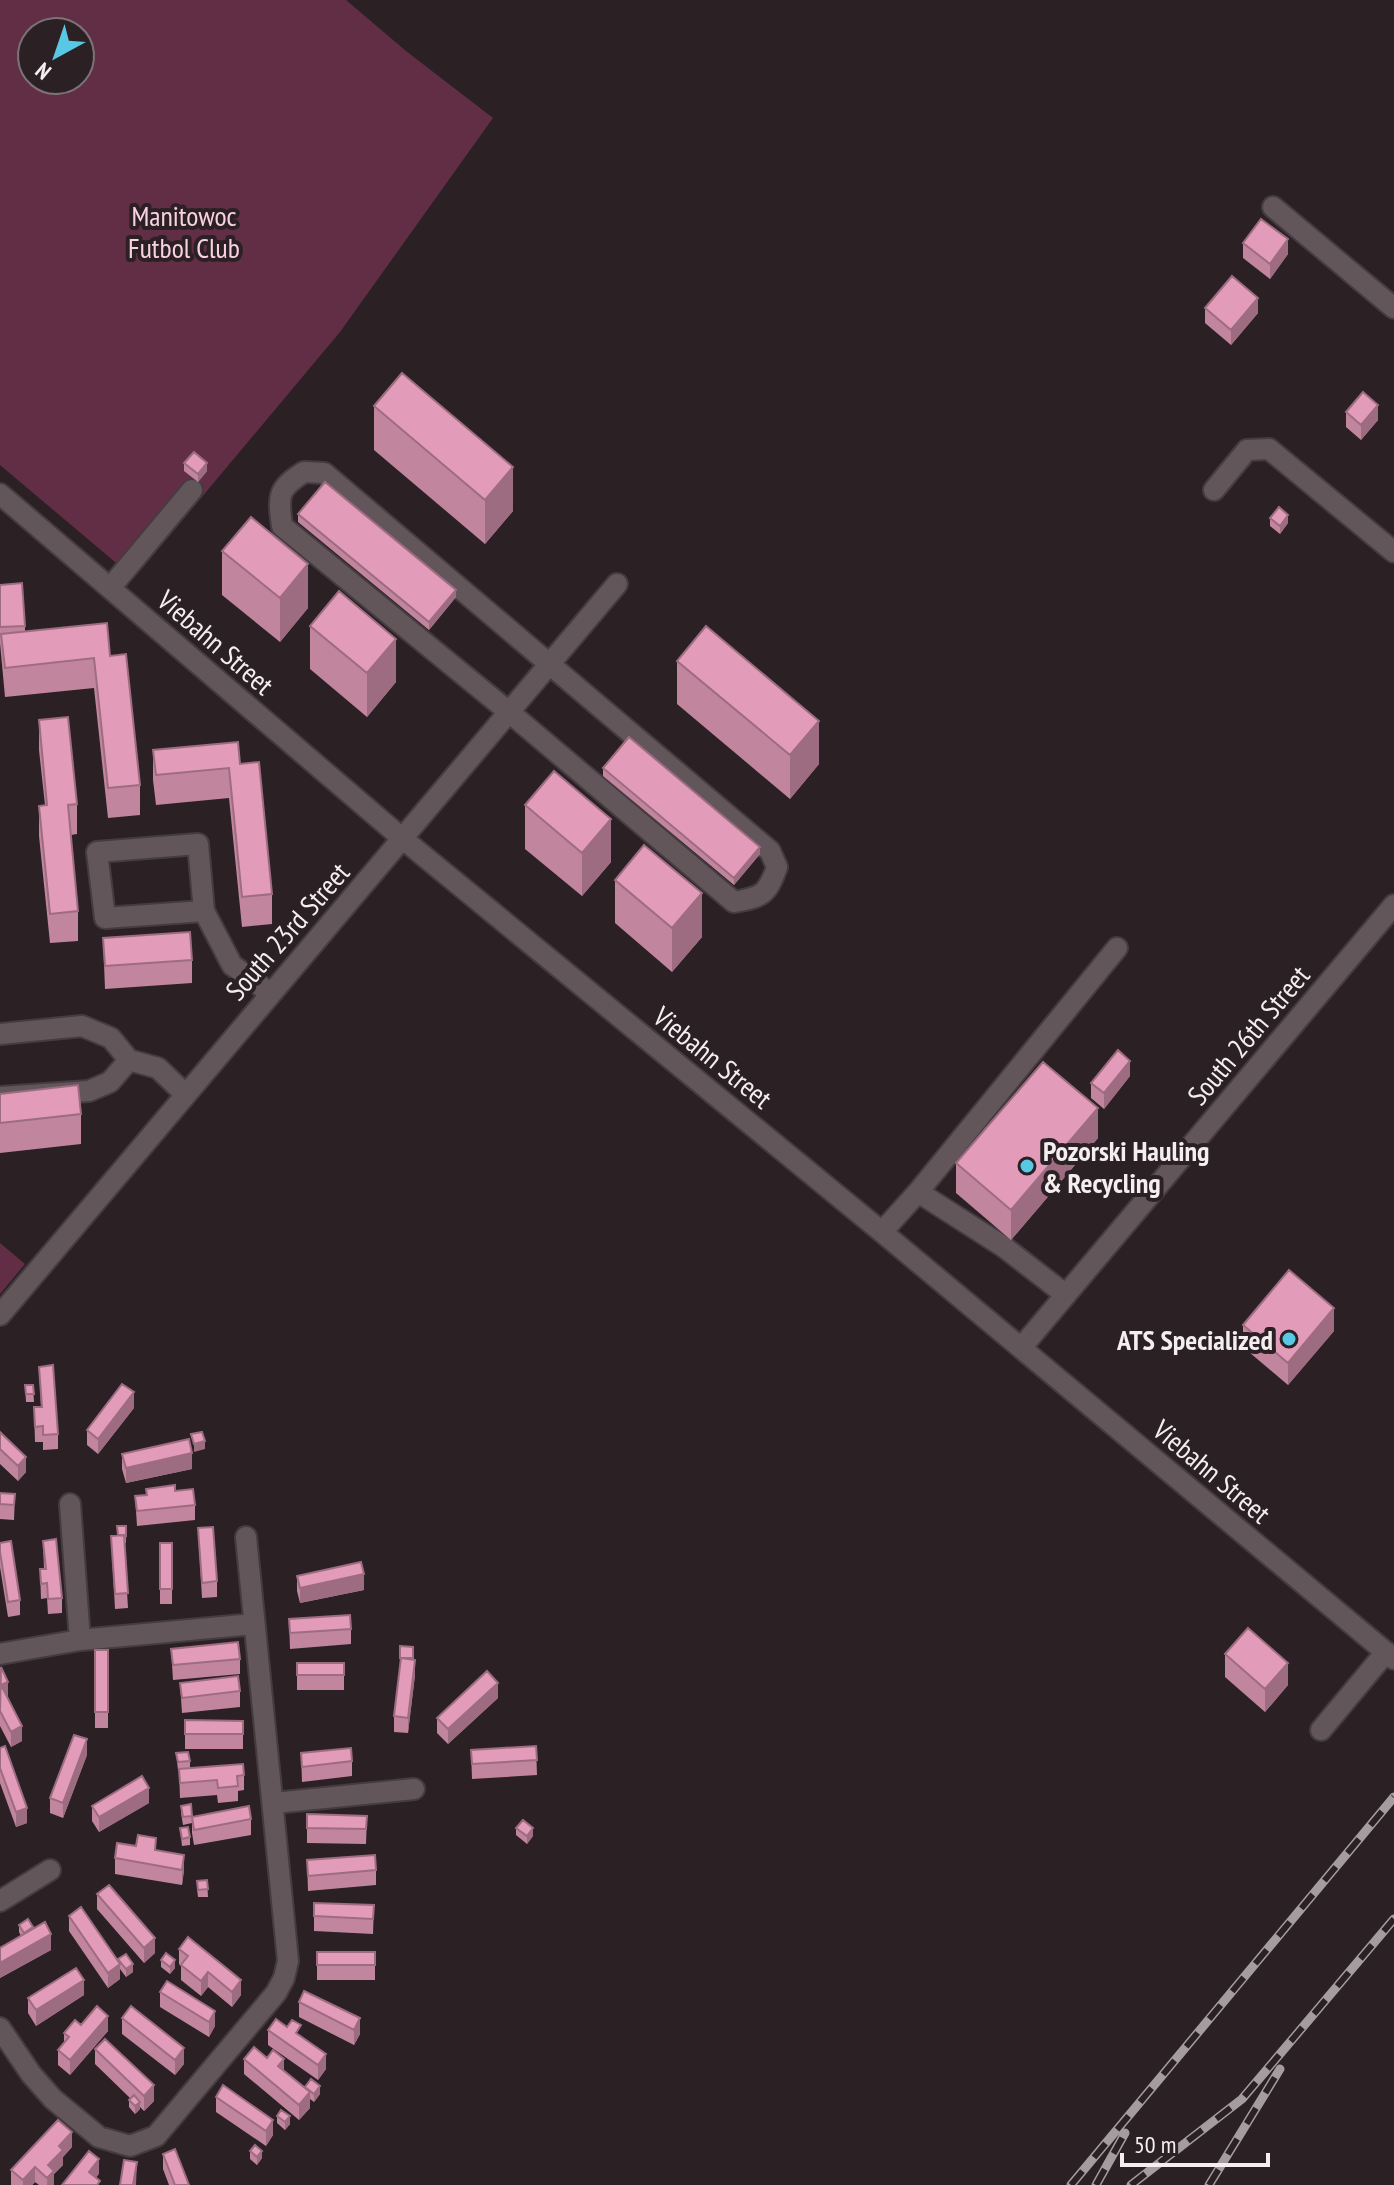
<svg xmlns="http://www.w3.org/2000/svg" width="1394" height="2185" viewBox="0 0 1394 2185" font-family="'PT Sans Narrow',sans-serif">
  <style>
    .green { fill: #622e45; fill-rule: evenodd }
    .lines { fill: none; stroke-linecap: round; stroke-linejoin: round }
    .minor-casing { stroke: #453c40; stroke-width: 24 }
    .minor { stroke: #62565b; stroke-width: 20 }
    .rail-casing { stroke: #a49c9f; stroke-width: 9 }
    .rail { stroke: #2b2125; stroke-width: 6; stroke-dasharray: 18; stroke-linecap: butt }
    .wall { fill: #c2859e }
    .shaded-wall { fill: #9e6c81 }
    .building { fill: #e29bb8; stroke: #9e6c81; stroke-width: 2 }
    .poi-dot { fill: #59c8e4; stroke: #2b2125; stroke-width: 3 }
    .labels { text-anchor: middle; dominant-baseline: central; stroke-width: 8; stroke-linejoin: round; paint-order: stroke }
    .park-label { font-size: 28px; fill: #f9d1e0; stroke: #2b2125 }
    .street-label { font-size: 28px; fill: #f5eef0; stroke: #2b2125 }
    .poi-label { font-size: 28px; font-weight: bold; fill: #f5eef0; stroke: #2b2125; text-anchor: start }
  </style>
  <rect width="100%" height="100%" fill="#2b2125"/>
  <path class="green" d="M0,0H346L406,51L493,118L340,332L134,578L0,465ZM32,32H80V80H32Z
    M0,1243L25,1264L0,1294Z"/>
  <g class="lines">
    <defs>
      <path id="minor" d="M1273,207L1394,308
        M304,472L324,473L770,851L777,867C767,895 762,897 734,902L509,712L282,526C278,496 277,489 304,472Z
        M1214,490L1247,450L1269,449L1394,552
        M0,494L403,839L882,1232L1394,1659
        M110,588L192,490
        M204,911L105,918L97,852L198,844L204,911L232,965L270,993
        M0,1034L82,1026L111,1038L129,1060L158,1068L185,1094
        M0,1097L89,1091L110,1082L129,1060
        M918,1192L1004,1247L1066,1295
        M882,1232L918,1192L1117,948
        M0,1315L617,584
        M1021,1348L1394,905
        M70,1504L80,1640
        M0,1654L80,1640L254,1624
        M1321,1730L1386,1652
        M274,1803L414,1789
        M0,1901L50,1870
        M0,2028L31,2074L53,2099L99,2137L130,2146L156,2136L276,1993L284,1978L288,1961L246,1537"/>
    </defs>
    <use href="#minor" class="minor-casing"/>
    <use href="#minor" class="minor"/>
    <defs>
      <path id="rail" d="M1071,2185L1394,1797
        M1096,2185L1125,2133
        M1131,2185L1242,2099L1394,1919
        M1209,2185L1280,2069"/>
    </defs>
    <use href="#rail" class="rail-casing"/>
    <use href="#rail" class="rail"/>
  </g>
  <path class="wall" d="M1243,243L1288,254L1270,279L1243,258Z
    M1205,308L1258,313L1231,345L1205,323Z
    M374,406L513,511L485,544L374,450Z
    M1346,412L1378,420L1361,440L1346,427Z
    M184,463L207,471L198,482L184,471Z
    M298,514L456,597L429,630L298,522Z
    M1270,518L1288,523L1280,534L1270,526Z
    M222,551L308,608L280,642L222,595Z
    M0,585L25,626V632L110,656L140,785V815L108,818L94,688L5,697L0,643Z
    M310,626L396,682L367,717L310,669Z
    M677,661L819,764L790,799L677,704Z
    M39,720L77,804V834L71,835L78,911V941L50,943L39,836V806L45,805L39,750Z
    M153,750L240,764L272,894V924L242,927L229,798L156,805L153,780Z
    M603,768L760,854L734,885L603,776Z
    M525,805L611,862L582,896L525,849Z
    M615,880L702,937L672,972L615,923Z
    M103,938L192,960V983L105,989Z
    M1130,1076L1104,1109L1091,1098V1083Z
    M0,1094L81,1114V1144L0,1153Z
    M1098,1138L1011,1240L956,1193V1163Z
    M1243,1325L1334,1331L1288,1385L1243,1347Z
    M39,1367L58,1434V1449L43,1450V1442H35L34,1407H41Z
    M25,1385H33L34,1402H26Z
    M134,1408L98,1454L87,1445V1430Z
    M0,1432L26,1472L18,1481L0,1464Z
    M122,1454L192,1469L126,1483L122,1469Z
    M146,1489L175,1491L195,1505V1520L137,1526L135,1496L146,1495Z
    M0,1493L15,1494L14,1520L0,1519Z
    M126,1526V1543H124L128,1608L115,1609L111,1536L118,1535Z
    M198,1528L217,1581V1597L202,1598Z
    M43,1541L62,1598V1613L48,1614L47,1598L41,1599L40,1569H44Z
    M0,1543L20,1600V1615L8,1617L0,1567Z
    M160,1543H172V1604H160Z
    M297,1576L364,1590L300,1603L297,1591Z
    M289,1619L351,1629V1644L290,1649Z
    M400,1646L413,1647L415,1675L408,1733L394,1732V1716L400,1665Z
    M171,1649L240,1659V1674L173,1680Z
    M95,1650H108V1728H95Z
    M1225,1654L1288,1685L1265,1712L1225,1677Z
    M297,1663H344V1690H297Z
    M0,1668L8,1697L22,1741L11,1747L0,1726Z
    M180,1683L240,1691V1707L182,1713Z
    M498,1698L448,1744L437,1733V1718Z
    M185,1720L243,1721V1749H185Z
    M536,1746L537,1775L472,1779L471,1750Z
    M0,1748L27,1823L16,1827L0,1783Z
    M176,1753L190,1761V1768L244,1775V1790L238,1791V1801L218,1803L217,1795L180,1798L179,1770H178Z
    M301,1753L352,1761V1776L302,1782Z
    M87,1755L63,1818L50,1813V1798Z
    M149,1803L99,1832L92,1821V1806Z
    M191,1804L192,1817L251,1819V1835L194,1845L192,1833V1823L183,1825L181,1813V1806Z
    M307,1814L367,1816L366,1844L307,1843Z
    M180,1828L190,1837V1845L182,1846Z
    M516,1828L533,1836L527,1844L516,1835Z
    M156,1850L184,1870L182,1885L115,1874V1858Z
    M307,1860L376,1870V1885L308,1891Z
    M207,1880L208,1897H198L197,1889Z
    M97,1894L155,1953L144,1963L97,1909Z
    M314,1903L374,1905L373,1934L314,1931Z
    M69,1916L118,1962V1959L133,1972L126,1977L120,1969V1979L108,1988L69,1931Z
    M19,1925L33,1929L51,1950L0,1978V1948L21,1936L19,1932Z
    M179,1949L241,1995L232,2007L208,1987L201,1996L181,1980V1966L179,1964Z
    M317,1952H375V1980H317Z
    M161,1960L175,1968L170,1974L161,1967Z
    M304,1991L360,2034L354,2045L299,2017V2002Z
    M160,1992L215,2026L209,2037L160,2007Z
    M84,1995L36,2026L28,2013V1998Z
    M122,2018L184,2064L175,2075L122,2034Z
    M81,2025L108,2031L70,2075L58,2065V2050L64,2043V2033Z
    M268,2030L301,2036L326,2069L318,2080L268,2045Z
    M95,2049L154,2101L144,2111L140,2107V2109L135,2114L129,2107V2100L130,2098L95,2064Z
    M244,2059L284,2071L305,2088L320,2094L314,2102L310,2099V2108L299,2120L244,2074Z
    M216,2097L273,2135L266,2146L216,2112Z
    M277,2116L290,2124L285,2130L277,2123Z
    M72,2147L63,2157V2165L54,2174V2185H39L35,2182L32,2185H11V2170Z
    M250,2151L262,2158L257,2165L250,2159Z
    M163,2154L189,2185H169L163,2169Z"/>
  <path class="shaded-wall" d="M1288,239V254L1270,279V264Z
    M1258,298V313L1231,345V330Z
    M1378,405V420L1361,440V425Z
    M207,463V471L198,482V474Z
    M513,467V511L485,544V500Z
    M1288,515V523L1280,534V526Z
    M308,564V608L280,642V598Z
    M456,590V597L429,630V622Z
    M396,639V682L367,717V673Z
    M819,721V764L790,799V755Z
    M611,819V862L582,896V853Z
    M760,847V854L734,885V878Z
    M702,893V937L672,972V928Z
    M1130,1061V1076L1104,1109V1093Z
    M1098,1108V1138L1011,1240V1210Z
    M1334,1308V1331L1288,1385V1363Z
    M134,1392V1408L98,1454V1439Z
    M205,1441V1449L194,1452V1444Z
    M192,1453V1469L126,1483V1468Z
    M26,1457V1472L18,1481V1466Z
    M364,1574V1590L300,1603V1588Z
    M415,1660V1675L408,1733V1718Z
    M1288,1663V1685L1265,1712V1689Z
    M8,1682V1697L1,1685Z
    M498,1683V1698L448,1744V1729Z
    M22,1726V1741L11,1747V1732Z
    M87,1739V1755L63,1818V1803Z
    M149,1788V1803L99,1832V1817Z
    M27,1808V1823L16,1827V1812Z
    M533,1828V1836L527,1844V1836Z
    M184,1855V1870L182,1885V1870Z
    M51,1934V1950L0,1978V1963Z
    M155,1938V1953L144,1963V1948Z
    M175,1960V1968L170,1974V1967Z
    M120,1964V1979L108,1988V1973Z
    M133,1964V1972L126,1977V1969Z
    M208,1972V1987L201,1996V1981Z
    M84,1980V1995L36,2026V2010Z
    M241,1980V1995L232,2007V1992Z
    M215,2011V2026L209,2037V2022Z
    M108,2016V2031L70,2075V2060Z
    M360,2018V2034L354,2045V2030Z
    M184,2048V2064L175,2075V2060Z
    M326,2054V2069L318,2080V2065Z
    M284,2059V2074L278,2066Z
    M154,2085V2101L144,2111V2096Z
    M320,2086V2094L314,2102V2094Z
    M310,2092V2108L299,2120V2105Z
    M140,2102V2109L135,2114V2106Z
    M290,2116V2124L285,2130V2122Z
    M273,2120V2135L266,2146V2131Z
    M72,2132V2147L63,2157V2165L54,2174V2185H47L48,2165L59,2146Z
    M262,2151V2158L257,2165V2157Z
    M99,2159V2174L90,2185L89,2172Z
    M137,2162L136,2185H133Z
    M35,2167V2182L32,2185H23V2180Z"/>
  <path class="building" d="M1261,219L1288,239L1270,264L1243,243Z
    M1232,276L1258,298L1231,330L1205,308Z
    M402,373L513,467L485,500L374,406Z
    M1363,392L1378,405L1361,425L1346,412Z
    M194,452L207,463L198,474L184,463Z
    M325,482L456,590L429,622L298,514Z
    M1279,507L1288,515L1280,526L1270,518Z
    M251,517L308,564L280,598L222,551Z
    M22,583L25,626L0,627V585Z
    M339,591L396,639L367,673L310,626Z
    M107,623L110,656L126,654L140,785L108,788L94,658L5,668L1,634Z
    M706,626L819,721L790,755L677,661Z
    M68,717L77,804L68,805L78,911L50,914L39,806L47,805L39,720Z
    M629,737L760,847L734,878L603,768Z
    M238,742L240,764L259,762L272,894L242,897L229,768L156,775L153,750Z
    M554,771L611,819L582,853L525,805Z
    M644,845L702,893L672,928L615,880Z
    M190,932L192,960L105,966L103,938Z
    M1118,1050L1130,1061L1104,1093L1091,1083Z
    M1043,1062L1098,1108L1011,1210L956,1163Z
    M78,1085L81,1114L0,1123V1094Z
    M1289,1270L1334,1308L1288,1363L1243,1325Z
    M53,1365L58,1434L43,1435V1426L35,1427L34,1407H42L39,1367Z
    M122,1384L134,1392L98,1439L87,1430Z
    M25,1385H33L34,1394H26Z
    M0,1432L26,1457L18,1466L0,1449Z
    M202,1432L205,1441L194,1444L191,1434Z
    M189,1439L192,1453L126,1468L122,1454Z
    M175,1485V1491L193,1489L195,1505L137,1511L135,1496L147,1495L146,1489Z
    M0,1493L15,1494L14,1505L0,1504Z
    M117,1526H126V1536L118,1535Z
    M213,1527L217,1581L202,1583L198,1528Z
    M124,1535L128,1593L115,1594L111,1536Z
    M56,1539L62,1598L48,1599L47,1583L41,1584L40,1569H46L43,1541Z
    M11,1541L20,1600L8,1602L0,1552V1543Z
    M160,1543H172V1589H160Z
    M361,1562L364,1574L300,1588L297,1576Z
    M350,1615L351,1629L290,1633L289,1619Z
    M1248,1628L1288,1663L1265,1689L1225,1654Z
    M238,1642L240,1659L173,1665L171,1649Z
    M400,1646L413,1647V1658H400Z
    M95,1650H108V1712H95Z
    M401,1658L415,1660L408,1718L394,1716Z
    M297,1663H344V1675H297Z
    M1,1667L8,1682L1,1685L22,1726L11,1732L0,1711Z
    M487,1671L498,1683L448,1729L437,1718Z
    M238,1676L240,1691L182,1698L180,1683Z
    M185,1720L243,1721V1734H185Z
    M74,1735L87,1739L63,1803L50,1798Z
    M5,1746L27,1808L16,1812L0,1768V1748Z
    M536,1746L537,1760L472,1764L471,1750Z
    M351,1748L352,1761L302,1767L301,1753Z
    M188,1752L190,1761L178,1762L176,1753Z
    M243,1764L244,1775L237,1776L238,1786L218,1788L217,1780L180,1783L179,1769Z
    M142,1776L149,1788L99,1817L92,1806Z
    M191,1804L192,1816L183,1817L181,1806Z
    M249,1806L251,1819L194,1830L192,1817Z
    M307,1814L367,1816L366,1829L307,1828Z
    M523,1820L533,1828L527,1836L516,1828Z
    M188,1827L190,1837L182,1839L180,1828Z
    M138,1835L156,1838L155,1850L184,1855L182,1870L115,1858L117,1843L136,1846Z
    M375,1855L376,1870L308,1876L307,1860Z
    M207,1880L208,1889L198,1890L197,1881Z
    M109,1885L155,1938L144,1948L97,1894Z
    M314,1903L374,1905L373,1919L314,1916Z
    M81,1907L120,1964L108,1973L69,1916Z
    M28,1919L33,1927L24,1933L19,1925Z
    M45,1922L51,1934L0,1963V1948Z
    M188,1937L241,1980L232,1992L208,1972L201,1981L181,1965L188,1956L179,1949Z
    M317,1952H375V1965H317Z
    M166,1953L175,1960L170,1967L161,1960Z
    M126,1954L133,1964L126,1969L118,1959Z
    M76,1968L84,1980L36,2010L28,1998Z
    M167,1981L215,2011L209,2022L160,1992Z
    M304,1991L360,2018L354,2030L299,2002Z
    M97,2006L108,2016L70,2060L58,2050L69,2037L64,2033L75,2020L81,2025Z
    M131,2006L184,2048L175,2060L122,2018Z
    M276,2019L287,2027L292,2020L301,2025L296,2033L326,2054L318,2065L268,2030Z
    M105,2039L154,2085L144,2096L95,2049Z
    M254,2047L267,2058L273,2050L284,2059L278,2066L310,2092L299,2105L244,2059Z
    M311,2079L320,2086L314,2094L305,2087Z
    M223,2085L273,2120L266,2131L216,2097Z
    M134,2095L140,2102L135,2106L129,2100Z
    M281,2110L290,2116L285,2122L277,2116Z
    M58,2120L72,2132L59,2146L63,2150L48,2165L54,2171L47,2178L35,2167L23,2180L11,2170Z
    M255,2145L262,2151L257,2157L250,2151Z
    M175,2149L189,2185H175L163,2154Z
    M89,2151L99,2159L89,2172L100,2181L97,2185H62Z
    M124,2160L137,2162L133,2185H120Z"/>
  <g class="poi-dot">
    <circle cx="1027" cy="1166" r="8"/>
    <circle cx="1289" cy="1339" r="8"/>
  </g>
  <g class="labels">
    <g class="park-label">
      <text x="184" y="215">Manitowoc<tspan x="184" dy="32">Futbol Club</tspan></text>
    </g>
    <g class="street-label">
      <text transform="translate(216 642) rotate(41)">Viebahn Street</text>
      <text transform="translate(287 931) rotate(-49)">South 23rd Street</text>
      <text transform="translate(1248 1035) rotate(-50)">South 26th Street</text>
      <text transform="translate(713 1057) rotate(39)">Viebahn Street</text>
      <text transform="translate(1212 1471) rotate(40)">Viebahn Street</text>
    </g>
    <g class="poi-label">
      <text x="1043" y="1150">Pozorski Hauling<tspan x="1043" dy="32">&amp; Recycling</tspan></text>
      <text x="1273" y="1339" text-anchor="end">ATS Specialized</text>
    </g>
  </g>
  <g transform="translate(56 56) rotate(220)"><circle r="38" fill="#2b2125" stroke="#7c7376" stroke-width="2"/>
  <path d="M0-6L14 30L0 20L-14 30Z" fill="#59c8e4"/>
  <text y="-12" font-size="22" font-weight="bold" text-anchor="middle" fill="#f5eef0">N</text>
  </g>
  <path d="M1122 2153v12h146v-12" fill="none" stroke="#f5eef0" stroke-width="4"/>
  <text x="1134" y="2153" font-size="24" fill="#f5eef0" stroke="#2b2125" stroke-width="6" paint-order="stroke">50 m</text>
</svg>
